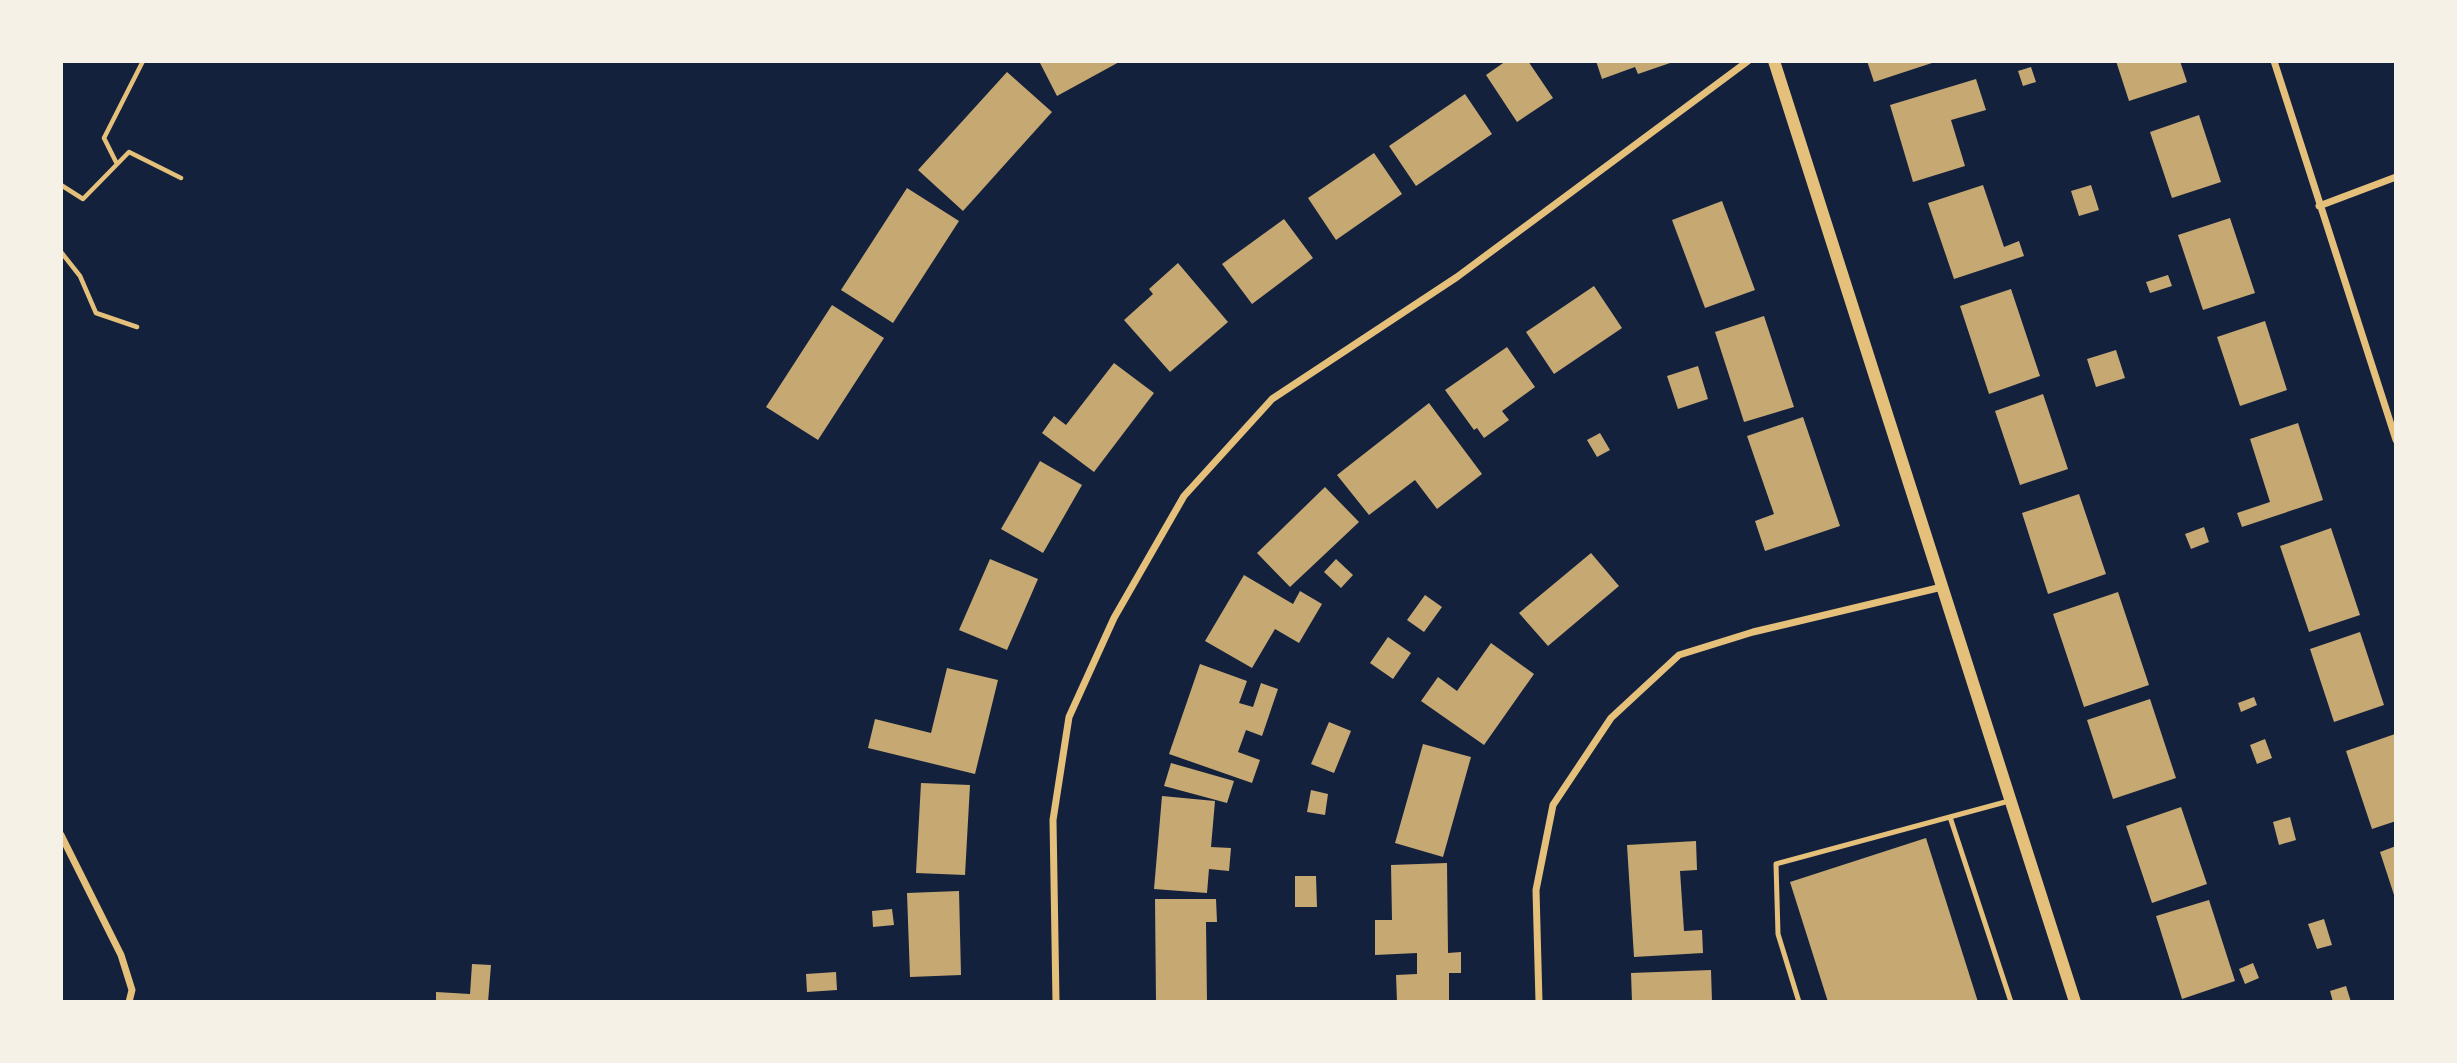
<svg xmlns="http://www.w3.org/2000/svg" width="2457" height="1063" viewBox="0 0 2457 1063" font-family="Inter,sans-serif">
  <style>
    .building { fill: #c6a872 }
    .lines { fill: none; stroke-linecap: round; stroke-linejoin: round }
    .path { stroke: #e5c07b; stroke-width: 4.5 }
    .service { stroke: #e5c07b; stroke-width: 5 }
    .minor { stroke: #e5c07b; stroke-width: 7 }
    .tertiary { stroke: #e5c07b; stroke-width: 12 }
  </style>
  <rect width="100%" height="100%" fill="#14213d"/>
  <path class="building" d="M1039,61H1121L1057,96Z
    M1506,61H1528L1553,98L1517,122L1486,75Z
    M1596,61H1673V62L1638,74L1635,67L1602,79Z
    M1867,61H1935V62L1874,82Z
    M2116,61H2180L2187,82L2129,101Z
    M2031,67L2036,82L2023,86L2018,71Z
    M1007,72L1052,112L963,211L918,170Z
    M1976,79L1986,110L1951,120L1965,166L1913,182L1890,105Z
    M1465,94L1492,134L1416,186L1389,146Z
    M2199,115L2221,182L2172,198L2150,132Z
    M1374,153L1402,194L1336,240L1308,198Z
    M1983,185L2004,247L2019,241L2024,256L1954,279L1928,203Z
    M2091,185L2099,210L2079,216L2071,191Z
    M907,188L959,221L893,323L841,290Z
    M1722,201L1755,290L1705,308L1672,220Z
    M2230,218L2255,293L2203,310L2178,235Z
    M1284,219L1313,258L1252,304L1222,264Z
    M1178,263L1228,322L1170,372L1124,320L1153,294L1149,289Z
    M2168,275L2172,286L2150,293L2146,282Z
    M1594,286L1622,328L1554,374L1526,332Z
    M2011,289L2040,376L1989,394L1960,306Z
    M832,305L884,338L818,440L766,407Z
    M1764,316L1794,407L1744,422L1715,332Z
    M2265,321L2287,390L2240,406L2217,337Z
    M1507,347L1535,387L1502,411L1509,420L1484,438L1477,428L1474,430L1445,390Z
    M2116,350L2125,378L2096,387L2087,359Z
    M1114,363L1154,393L1094,472L1042,433L1054,416L1066,425Z
    M1698,366L1708,399L1678,409L1667,376Z
    M2043,394L2068,469L2020,485L1995,411Z
    M1429,403L1482,474L1437,509L1415,480L1369,515L1337,475Z
    M1803,417L1840,526L1765,551L1755,521L1774,514L1747,436Z
    M2298,423L2323,500L2242,527L2237,513L2270,502L2250,439Z
    M1600,433L1610,450L1597,457L1587,440Z
    M1040,461L1082,485L1043,553L1001,529Z
    M1325,487L1359,522L1290,587L1257,553Z
    M2079,494L2106,574L2048,594L2022,513Z
    M2204,527L2209,542L2191,549L2185,534Z
    M2331,528L2360,615L2309,632L2280,546Z
    M1591,553L1619,586L1548,646L1519,613Z
    M990,559L1038,579L1007,650L959,630Z
    M1336,559L1353,575L1341,588L1324,572Z
    M1244,575L1293,604L1300,591L1322,604L1299,643L1275,629L1252,668L1205,641Z
    M2118,592L2149,685L2084,707L2053,614Z
    M1425,595L1442,607L1424,632L1407,620Z
    M2360,632L2384,705L2334,722L2310,649Z
    M1388,637L1411,653L1393,679L1370,663Z
    M1491,643L1534,674L1484,745L1421,701L1438,677L1457,691Z
    M1200,664L1247,681L1239,703L1253,707L1261,683L1278,689L1262,736L1246,730L1238,752L1260,760L1252,783L1169,754Z
    M947,668L998,680L975,774L868,748L875,719L931,733Z
    M2254,697L2257,705L2241,712L2238,703Z
    M2150,699L2176,778L2113,799L2087,720Z
    M1329,722L1351,731L1334,773L1311,764Z
    M2395,734L2396,821L2372,829L2346,751Z
    M2265,739L2272,758L2257,764L2250,745Z
    M1423,744L1471,757L1443,857L1395,843Z
    M1171,763L1234,781L1227,803L1164,786Z
    M921,783L970,785L965,875L916,873Z
    M1311,790L1328,794L1325,815L1307,812Z
    M1162,796L1215,801L1211,847L1231,848L1229,871L1209,869L1207,893L1154,889Z
    M2181,807L2207,884L2152,903L2126,826Z
    M2290,817L2296,840L2279,845L2273,822Z
    M1926,838L1978,1002H1828L1790,882Z
    M1696,841L1697,870L1680,871L1684,931L1702,930L1703,953L1634,957L1627,845Z
    M2396,846V898H2395L2380,852Z
    M1447,863L1448,953L1461,952V973H1449V1002H1397L1396,975L1417,974V953L1375,955V920H1392L1391,865Z
    M1295,876H1316L1317,907H1295Z
    M959,891L961,975L910,977L907,893Z
    M1155,899H1216L1217,922H1206L1207,1002H1156Z
    M2209,900L2235,981L2182,999L2156,916Z
    M892,909L894,925L873,927L872,911Z
    M2324,919L2332,945L2317,949L2308,924Z
    M2253,963L2259,978L2245,984L2239,969Z
    M472,964L491,965L488,1002H436V992L470,994Z
    M1711,970L1712,1002H1632L1631,973Z
    M836,972L837,990L807,992L806,974Z
    M2346,986L2351,1002H2333L2330,991Z"/>
  <g class="lines">
    <path class="path" d="M117,164L104,138L143,61
      M61,185L83,199L129,152L181,178
      M61,252L80,276L96,313L137,327"/>
    <path class="service" d="M1950,817L2011,1002
      M1799,1002L1778,934L1776,864L2009,801"/>
    <path class="minor" d="M2274,61L2396,440
      M2319,206L2396,177
      M61,835L121,955L132,990L129,1002
      M1056,1002L1053,820L1069,717L1114,618L1184,496L1272,399L1457,277L1748,61
      M1539,1002L1536,890L1553,805L1611,718L1679,655L1753,632L1942,587"/>
    <path class="tertiary" d="M1774,61L2075,1002"/>
  </g>
  <rect width="2457" height="1063" fill="none" stroke="#f6f1e7" stroke-width="126"/>
</svg>
